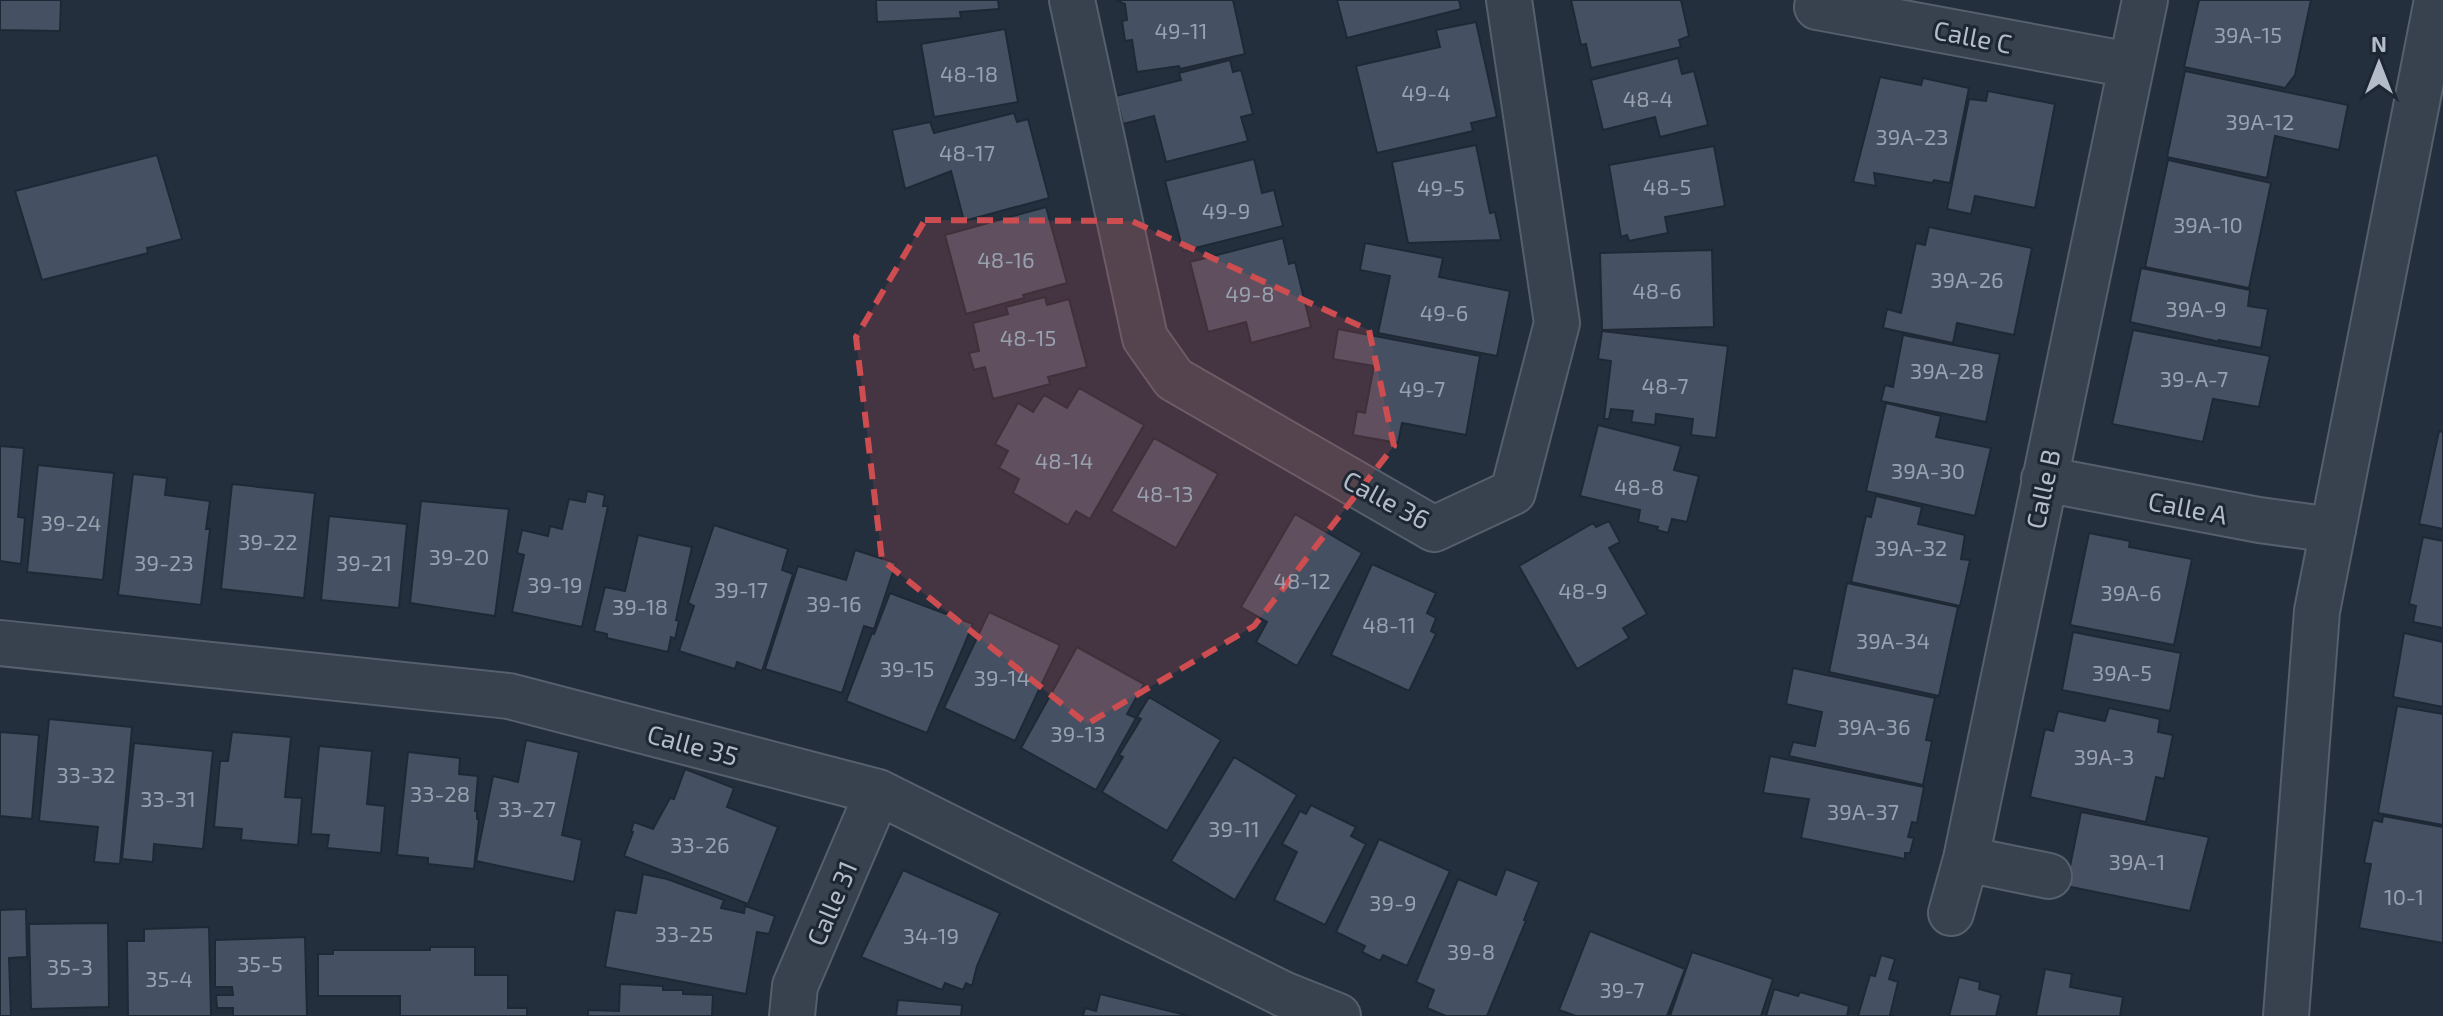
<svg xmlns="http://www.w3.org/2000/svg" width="2443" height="1016" viewBox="0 0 2443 1016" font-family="'Exo 2',sans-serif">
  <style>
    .building { fill: #455162; stroke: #1f2835; stroke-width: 2 }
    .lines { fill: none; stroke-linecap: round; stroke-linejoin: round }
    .minor-casing { stroke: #565f6c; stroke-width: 48 }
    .tertiary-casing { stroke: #565f6c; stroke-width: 48 }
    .minor { stroke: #38414e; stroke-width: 44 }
    .tertiary { stroke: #38414e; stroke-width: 44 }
    .marked { fill: #ce4d50; fill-opacity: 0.2; stroke: #ce4d50; stroke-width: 6; stroke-dasharray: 16 10; stroke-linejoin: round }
    .labels { text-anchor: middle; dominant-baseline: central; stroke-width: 6; stroke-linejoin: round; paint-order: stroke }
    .number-label { font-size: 22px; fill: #98a1af }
    .street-label { font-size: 26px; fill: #b4bcc9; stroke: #1d2633 }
  </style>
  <rect width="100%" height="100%" fill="#242f3e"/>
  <path class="building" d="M0,0H61L60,31L0,30Z
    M876,0H998L999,9L960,12L961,18L877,22Z
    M1116,0H1233L1245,54L1180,69L1179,66L1137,72L1132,40L1125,41L1122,21L1127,20L1125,4Z
    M1337,0H1459L1461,9L1347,38Z
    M1571,0H1681L1689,36L1679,40L1681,47L1591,68L1586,44L1581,45Z
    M2199,0H2311L2295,75L2285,88L2184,67Z
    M1476,22L1497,117L1471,123L1473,131L1377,153L1356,66L1440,47L1436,30Z
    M1005,29L1018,102L934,117L921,44Z
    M1678,58L1682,74L1694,71L1708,125L1660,137L1655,117L1603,130L1591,80Z
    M1230,60L1233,72L1241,70L1253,114L1241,117L1248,141L1166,162L1154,116L1123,124L1116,96L1181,80L1179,73Z
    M2185,71L2348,105L2339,150L2275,136L2267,178L2167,157Z
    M1880,77L1921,85L1923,78L1969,88L1950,183L1934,180L1932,183L1874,173L1876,186L1853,182Z
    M1988,91L2055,104L2035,208L1975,196L1971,214L1947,209L1969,99L1986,101Z
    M1014,113L1017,122L1028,119L1049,198L964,221L951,171L905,189L892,130L930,122L934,133Z
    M1476,145L1490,213L1495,212L1501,240L1408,243L1392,162Z
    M1714,146L1725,206L1665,217L1668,233L1629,241L1627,235L1621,237L1609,165Z
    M157,155L182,239L147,248L148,253L42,280L15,191Z
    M1254,159L1262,193L1274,190L1283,226L1183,251L1165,181Z
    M2168,160L2271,183L2249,288L2145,267Z
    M1046,207L1067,283L1023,295L1024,298L966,314L945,235Z
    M1929,227L2032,248L2014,335L1957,323L1953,343L1883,328L1887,309L1901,313L1916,243L1925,245Z
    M1283,238L1289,264L1295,262L1311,327L1251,343L1246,322L1208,332L1190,262Z
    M1365,243L1443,258L1439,277L1510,291L1497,356L1378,333L1390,276L1360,270Z
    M1712,250L1714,327L1602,330L1600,253Z
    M2141,268L2250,290L2248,306L2268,309L2261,348L2219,340L2220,342L2130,322Z
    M1045,297L1047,305L1069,299L1087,367L1048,377L1050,384L993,399L985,367L974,370L969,353L979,351L973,323L1008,314L1006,307Z
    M1338,329L1480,356L1466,435L1402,423L1398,443L1353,435L1357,411L1365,413L1374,366L1333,359Z
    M2133,330L2270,356L2259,407L2213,399L2203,442L2112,424Z
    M1602,331L1728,346L1716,438L1691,435L1693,419L1656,414L1655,425L1631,422L1633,411L1611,409L1609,419H1604L1611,361L1598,359Z
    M1903,335L2000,354L1986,422L1881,401L1885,385L1893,387Z
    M1079,388L1144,425L1090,519L1076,511L1068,525L1013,493L1019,479L999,468L1008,451L995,444L1018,403L1033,412L1044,395L1067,408Z
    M1886,403L1941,416L1936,437L1991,448L1975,516L1866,491Z
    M1598,425L1681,446L1674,470L1699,476L1687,522L1672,519L1668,533L1657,530L1658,527L1638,522L1640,510L1580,496Z
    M2439,431L2443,432V529L2419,524Z
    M1154,438L1218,474L1176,548L1111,511Z
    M0,446L24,448L18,517L25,518L21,564L0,561Z
    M38,465L114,473L103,580L27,572Z
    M133,474L167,478L165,495L210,501L206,529H210L201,605L118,595Z
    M232,484L315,493L304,598L221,589Z
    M587,491L605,495L603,506H608L582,627L512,612L524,555L517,553L522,530L548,536L550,526L562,529L569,499L585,502Z
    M1876,496L1922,507L1918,524L1965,535L1961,559L1970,560L1960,606L1851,582L1866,516L1871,517Z
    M421,501L509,509L495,616L410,603Z
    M1295,514L1362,553L1297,666L1256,642L1267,622L1241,607Z
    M329,516L407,524L399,608L321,600Z
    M1609,521L1620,542L1609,548L1647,614L1623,628L1629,638L1577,669L1519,566L1593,523L1596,527Z
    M714,525L788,549L782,570L793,574L762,671L737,662L735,669L679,651L694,606L688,603Z
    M2089,533L2130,541L2129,547L2192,559L2174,645L2070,625Z
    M638,535L692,547L676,620L679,621L675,639L671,637L668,652L607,638V634L594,631L605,587L625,591Z
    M2423,537L2443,541V628L2413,622L2416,606L2409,604Z
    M855,550L896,563L874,629L864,626L842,693L765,669L798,566L846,580Z
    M1372,564L1436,593L1427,613L1436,618L1431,631L1436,634L1409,691L1331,655Z
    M1847,583L1958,607L1939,696L1829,672Z
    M890,593L973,624L927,733L846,701L872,633L874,634Z
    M989,612L1060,645L1015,741L944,708Z
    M2073,632L2181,653L2170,711L2062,690Z
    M2404,633L2443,642V707L2393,697Z
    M1077,647L1144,684L1127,714L1136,718L1096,790L1021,748Z
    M1793,668L1935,698L1926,740L1932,741L1923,785L1789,756L1793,742L1815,746L1822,712L1786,704Z
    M1149,697L1221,740L1167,831L1102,792L1123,757L1119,755L1141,719L1137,717Z
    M2397,706L2443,714V825L2378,813Z
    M2109,708L2160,719L2158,732L2173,735L2164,779L2156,777L2146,822L2030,797L2045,729L2053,731L2058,711L2105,721Z
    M49,719L132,727L120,864L94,862L98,827L39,821Z
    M0,732L39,735L32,819L0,816Z
    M232,732L291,737L285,797L302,798L298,845L241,840L242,829L214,827L220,761H228Z
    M526,740L579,752L562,835L582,840L574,882L476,861L493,776L518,782Z
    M134,743L213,751L203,849L154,844L153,862L122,859Z
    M319,746L372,751L367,804L385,806L381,853L327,848L329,835L311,834Z
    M408,752L460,758L459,774L478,776L475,811H477V819H479L474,869L428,864V858L397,855Z
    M1770,756L1924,787L1917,823L1912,822L1908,837L1914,838L1910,853H1905V859L1801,838L1809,799L1763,793Z
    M1234,757L1297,795L1235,900L1171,861Z
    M685,769L734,788L727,807L778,827L748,904L624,856L633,832L631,831L634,822L653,829L670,798L674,799Z
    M1311,805L1356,827L1351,836L1366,844L1325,925L1274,900L1297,852L1282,844L1300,811L1306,814Z
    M2081,812L2209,837L2190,911L2066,886Z
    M2383,816L2443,827V943L2359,928L2371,864L2364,863L2373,820L2382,822Z
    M1379,839L1450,871L1407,966L1383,955L1380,961L1362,952L1365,946L1336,932Z
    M1506,869L1539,882L1524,920L1526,921L1487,1016H1446L1427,1008L1434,990L1416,982L1458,879L1496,895Z
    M903,870L1000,913L977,966L972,986L966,983L963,990L945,983L942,990L861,957Z
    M643,874L667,879L724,900L721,908L744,913L745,906L775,916L769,934L757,932L746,994L605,967L615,910L636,913Z
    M26,909L27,957L9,958L11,1016H0V910Z
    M108,923L109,1007L31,1009L29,924Z
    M209,927L211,1016H128L127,941H144V929Z
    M1590,931L1685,969L1667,1016H1576L1559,1010Z
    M305,937L307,1016H233V1008H217L216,995H233L232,987H215V940Z
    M430,947H475V975H508V1008H527V1016H400V996H318V954H333V950H430Z
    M1692,952L1773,979L1761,1016H1670Z
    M1881,955L1895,959L1889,979L1898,982L1890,1015L1895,1016H1858L1870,975L1875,976Z
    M2045,969L2072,974L2070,987L2123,997L2120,1016H2036Z
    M1959,977L1980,982L1979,989L2001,995L1996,1016H1949Z
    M620,984L663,986V990H683V994L713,995L712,1016H588V1010L619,1011Z
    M1774,989L1798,996L1800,992L1849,1006L1847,1016H1766Z
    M1100,994L1190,1016H1083L1085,1008L1096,1011Z
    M898,1000L962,1005L961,1016H896Z"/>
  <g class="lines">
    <defs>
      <path id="minor" d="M1072,0L1145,338L1174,379L1434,529L1513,492L1557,323L1509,0
        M1817,7L2130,65
        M2044,479L2259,520L2333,530
        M0,643L509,696L878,792L1283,994L1338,1016
        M1966,859L2049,876
        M1951,913L1966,859L2145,0
        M792,1016L795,986L878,792"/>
      <path id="tertiary" d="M2286,1016L2317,611L2437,0"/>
    </defs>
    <use href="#minor" class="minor-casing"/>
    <use href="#tertiary" class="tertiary-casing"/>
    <use href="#minor" class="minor"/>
    <use href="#tertiary" class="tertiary"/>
  </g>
  <path class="marked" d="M925,220L1132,221L1369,330L1394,446L1254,626L1087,724L882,560L856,337Z"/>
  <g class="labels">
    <g class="number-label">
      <text x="1181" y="30">49-11</text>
      <text x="2248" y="34">39A-15</text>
      <text x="969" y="73">48-18</text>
      <text x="1426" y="92">49-4</text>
      <text x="1648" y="98">48-4</text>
      <text x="2260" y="121">39A-12</text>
      <text x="1912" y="136">39A-23</text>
      <text x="967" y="152">48-17</text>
      <text x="1667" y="186">48-5</text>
      <text x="1441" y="187">49-5</text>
      <text x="1226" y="210">49-9</text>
      <text x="2208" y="224">39A-10</text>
      <text x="1006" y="259">48-16</text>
      <text x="1967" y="279">39A-26</text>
      <text x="1657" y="290">48-6</text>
      <text x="1250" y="293">49-8</text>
      <text x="2196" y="308">39A-9</text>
      <text x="1444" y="312">49-6</text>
      <text x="1028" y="337">48-15</text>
      <text x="1947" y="370">39A-28</text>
      <text x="2194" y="378">39-A-7</text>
      <text x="1665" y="385">48-7</text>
      <text x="1422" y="388">49-7</text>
      <text x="1064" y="460">48-14</text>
      <text x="1928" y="470">39A-30</text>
      <text x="1639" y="486">48-8</text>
      <text x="1165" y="493">48-13</text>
      <text x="71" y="522">39-24</text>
      <text x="268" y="541">39-22</text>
      <text x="1911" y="547">39A-32</text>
      <text x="459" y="556">39-20</text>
      <text x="164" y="562">39-23</text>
      <text x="364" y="562">39-21</text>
      <text x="1302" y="580">48-12</text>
      <text x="555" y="584">39-19</text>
      <text x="741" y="589">39-17</text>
      <text x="1583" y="590">48-9</text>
      <text x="2131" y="592">39A-6</text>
      <text x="834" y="603">39-16</text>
      <text x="640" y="606">39-18</text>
      <text x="1389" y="624">48-11</text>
      <text x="1893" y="640">39A-34</text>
      <text x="907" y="668">39-15</text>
      <text x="2122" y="672">39A-5</text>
      <text x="1002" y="677">39-14</text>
      <text x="1874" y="726">39A-36</text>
      <text x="1078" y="733">39-13</text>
      <text x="2104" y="756">39A-3</text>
      <text x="86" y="774">33-32</text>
      <text x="440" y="793">33-28</text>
      <text x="168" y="798">33-31</text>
      <text x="527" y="808">33-27</text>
      <text x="1863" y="811">39A-37</text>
      <text x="1234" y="828">39-11</text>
      <text x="700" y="844">33-26</text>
      <text x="2137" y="861">39A-1</text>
      <text x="2404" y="896">10-1</text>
      <text x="1393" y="902">39-9</text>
      <text x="684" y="933">33-25</text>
      <text x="931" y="935">34-19</text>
      <text x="1471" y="951">39-8</text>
      <text x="260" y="963">35-5</text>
      <text x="70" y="966">35-3</text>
      <text x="169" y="978">35-4</text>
      <text x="1622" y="989">39-7</text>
    </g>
    <g class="street-label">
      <text transform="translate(1973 36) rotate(11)">Calle C</text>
      <text transform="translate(2042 489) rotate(-78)">Calle B</text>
      <text transform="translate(1387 499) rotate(28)">Calle 36</text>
      <text transform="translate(2188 507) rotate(11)">Calle A</text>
      <text transform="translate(693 744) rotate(15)">Calle 35</text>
      <text transform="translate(831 903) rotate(-67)">Calle 31</text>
    </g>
  </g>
  <g transform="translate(2379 64)" stroke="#1d2633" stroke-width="6" paint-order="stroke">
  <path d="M0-6L14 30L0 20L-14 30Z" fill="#b4bcc9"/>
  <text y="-12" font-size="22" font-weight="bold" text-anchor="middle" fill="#b4bcc9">N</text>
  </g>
</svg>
